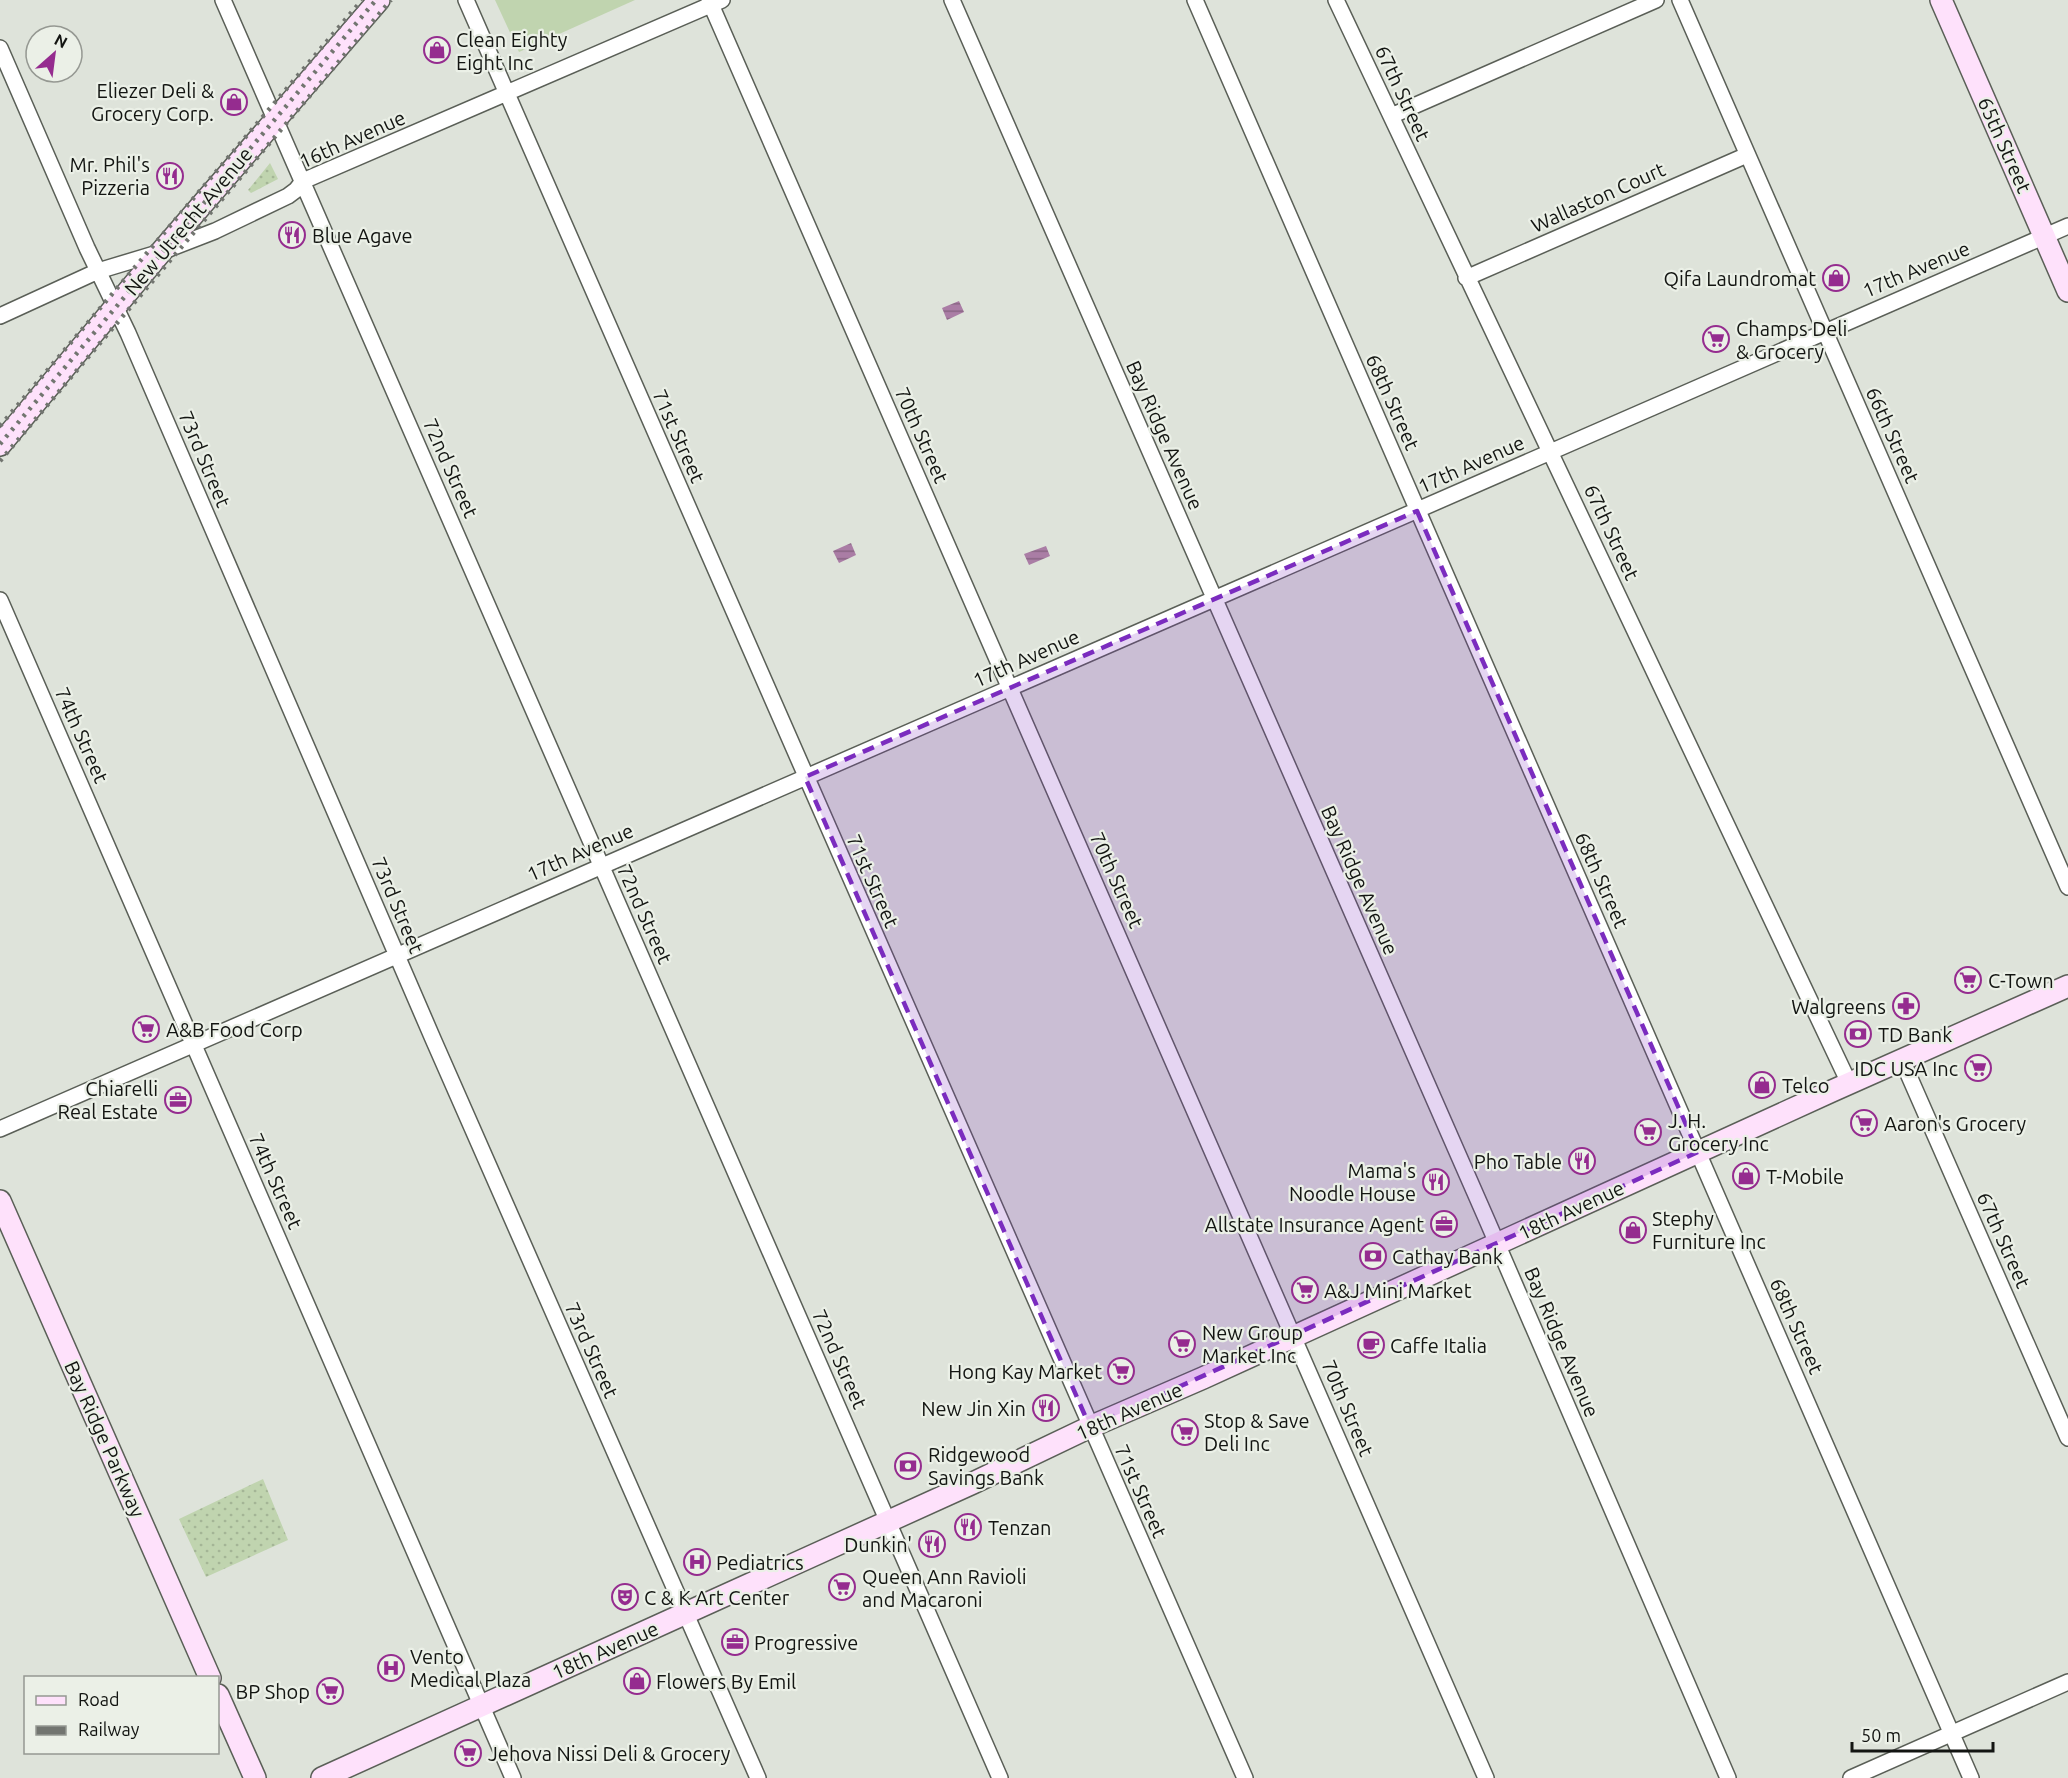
<svg xmlns="http://www.w3.org/2000/svg" width="2068" height="1778" viewBox="0 0 2068 1778" font-family="Ubuntu,sans-serif">
  <style>
    .grass { fill: url(#grass-dots) }
    .park { fill: #c0d4af }
    .water { fill: url(#water-rules) }
    .lines { fill: none; stroke-linecap: round; stroke-linejoin: round }
    .street-casing { stroke: #5a5f57; stroke-width: 18 }
    .secondary-casing { stroke: #5a5f57; stroke-width: 24 }
    .street { stroke: #fff; stroke-width: 15 }
    .secondary { stroke: #fee1fb; stroke-width: 21 }
    .rail { stroke: #727570; stroke-width: 4.5; stroke-dasharray: 3 6; stroke-linecap: butt }
    .marked { fill: #7b2cbf; fill-opacity: 0.2; stroke: #7b2cbf; stroke-width: 4.5; stroke-dasharray: 12 8; stroke-linejoin: round }
    .labels { text-anchor: middle; dominant-baseline: central; stroke-width: 4.5; stroke-linejoin: round; paint-order: stroke }
    .poi-label { font-size: 20px; fill: #131512; stroke: #ebf0e7; text-anchor: start }
    .street-label { font-size: 20px; fill: #131512; stroke: #ebf0e7 }
  </style>
  <defs>
    <pattern id="grass-dots" width="8" height="8" patternUnits="userSpaceOnUse" patternTransform="scale(1.5)"><rect width="8" height="8" fill="#c0d4af"/><path d="M2 2h.1M6 6h.1" fill="none" stroke="#a4b596" stroke-width="1.8" stroke-linecap="round"/></pattern>
    <pattern id="water-rules" width="6" height="5" patternUnits="userSpaceOnUse" patternTransform="scale(1.5)"><rect width="6" height="5" fill="#aa7da5"/><path d="M0 2.5h6" fill="none" stroke="#896585"/></pattern>
  </defs>
  <rect width="100%" height="100%" fill="#dee3da"/>
  <path class="grass" d="M270,163L278,179L251,193L248,190Z
    M263,1479L288,1540L206,1577L179,1519Z"/>
  <path class="park" d="M495,0H635L519,52Z"/>
  <path class="water" d="M959,301L964,312L947,320L942,308Z
    M851,543L856,555L839,563L833,551Z
    M1046,546L1050,556L1029,565L1024,554Z"/>
  <g class="lines">
    <defs>
      <path id="street" d="M223,0L1000,1778
        M466,0L1245,1778
        M709,0L1486,1778
        M952,0L1486,1218L1728,1778
        M1195,0L1971,1778
        M1336,0L1849,1083
        M1680,0L2068,887
        M0,48L87,248L128,333L433,1039L758,1778
        M1391,116L1656,0
        M1466,278L1747,155
        M0,316L98,271L161,252L215,231L288,196L296,190L303,181L722,0
        M0,600L513,1778
        M1902,1060L2068,1438
        M0,1129L2068,226
        M1851,1778L2068,1682"/>
      <path id="secondary" d="M1941,0L2068,291
        M0,445L161,252L379,0
        M0,1201L210,1678
        M218,1695L255,1778
        M322,1778L973,1483L1090,1427L1203,1378L1832,1091L2068,986"/>
    </defs>
    <use href="#street" class="street-casing"/>
    <use href="#secondary" class="secondary-casing"/>
    <use href="#street" class="street"/>
    <use href="#secondary" class="secondary"/>
    <path class="rail" d="M0,426L362,0
      M0,444L376,0
      M0,461L391,0"/>
  </g>
  <path class="marked" d="M1417,511L1698,1152L1090,1427L805,777Z"/>
  <defs>
    <symbol id="shop-ring" viewBox="-11 -11 22 22"><circle r="9.5" fill="#ebf0e7" stroke="#952c8f" stroke-width="1.5"/><path d="M-5-2.5h2.3a2.7 3.5 0 0 1 5.4 0H5L5.5 6h-11ZM-1.5-2.5h3a1.5 2.3 0 0 0-3 0Z" fill="#952c8f"/></symbol>
    <symbol id="restaurant-ring" viewBox="-11 -11 22 22"><circle r="9.5" fill="#ebf0e7" stroke="#952c8f" stroke-width="1.5"/><path d="M-5-6h1v4h1v-4h1v4h1v-4h1v5L-1.5 .5V6h-2V.5L-5-1ZM5-6V6H3V1.5H1.5Q1.5-4 5-6Z" fill="#952c8f"/></symbol>
    <symbol id="supermarket-ring" viewBox="-11 -11 22 22"><circle r="9.5" fill="#ebf0e7" stroke="#952c8f" stroke-width="1.5"/><path d="M-6-5.5h2.5l.6 2H6L4.5 2H-2.5L-4.4-4H-6ZM-1.5 3.2a1.3 1.3 0 1 0 .1 0ZM3 3.2a1.3 1.3 0 1 0 .1 0Z" fill="#952c8f"/></symbol>
    <symbol id="pharmacy-ring" viewBox="-11 -11 22 22"><circle r="9.5" fill="#ebf0e7" stroke="#952c8f" stroke-width="1.5"/><path d="M-2-6h4v4h4v4h-4v4h-4v-4h-4v-4h4Z" fill="#952c8f"/></symbol>
    <symbol id="bank-ring" viewBox="-11 -11 22 22"><circle r="9.5" fill="#ebf0e7" stroke="#952c8f" stroke-width="1.5"/><path d="M-6-4H6V4H-6ZM0-2.3a2.3 2.3 0 1 0 0 4.6a2.3 2.3 0 1 0 0-4.6Z" fill="#952c8f"/></symbol>
    <symbol id="office-ring" viewBox="-11 -11 22 22"><circle r="9.5" fill="#ebf0e7" stroke="#952c8f" stroke-width="1.5"/><path d="M-6-3h4V-5.5h4V-3h4V5H-6ZM-1-4.5V-3h2v-1.5ZM-6 0V1H6V0Z" fill="#952c8f"/></symbol>
    <symbol id="cafe-ring" viewBox="-11 -11 22 22"><circle r="9.5" fill="#ebf0e7" stroke="#952c8f" stroke-width="1.5"/><path d="M-5.5-4.5H6V0H3Q3 3.5 0 3.5H-2.5Q-5.5 3.5-5.5 0ZM3-3.2v2h1.7v-2ZM-6 4.5H4V6H-6Z" fill="#952c8f"/></symbol>
    <symbol id="hospital-ring" viewBox="-11 -11 22 22"><circle r="9.5" fill="#ebf0e7" stroke="#952c8f" stroke-width="1.5"/><path d="M-5-5h3v3.5h4V-5h3V5h-3V1.5h-4V5h-3Z" fill="#952c8f"/></symbol>
    <symbol id="theatre-ring" viewBox="-11 -11 22 22"><circle r="9.5" fill="#ebf0e7" stroke="#952c8f" stroke-width="1.5"/><path d="M-5-5.5Q0-4 5-5.5V0Q5 5 0 6Q-5 5-5 0ZM-3.3-2.5H-1v1.5H-3.3ZM1-2.5H3.3v1.5H1ZM-2.8 1Q0 5.5 2.8 1Z" fill="#952c8f"/></symbol>
  </defs>
  <g fill-rule="evenodd">
    <use href="#shop-ring" x="422" y="35" width="30" height="30"/>
    <use href="#shop-ring" x="219" y="87" width="30" height="30"/>
    <use href="#restaurant-ring" x="155" y="161" width="30" height="30"/>
    <use href="#restaurant-ring" x="277" y="220" width="30" height="30"/>
    <use href="#shop-ring" x="1821" y="263" width="30" height="30"/>
    <use href="#supermarket-ring" x="1701" y="324" width="30" height="30"/>
    <use href="#supermarket-ring" x="1953" y="965" width="30" height="30"/>
    <use href="#pharmacy-ring" x="1891" y="991" width="30" height="30"/>
    <use href="#supermarket-ring" x="131" y="1014" width="30" height="30"/>
    <use href="#bank-ring" x="1843" y="1019" width="30" height="30"/>
    <use href="#supermarket-ring" x="1963" y="1053" width="30" height="30"/>
    <use href="#shop-ring" x="1747" y="1070" width="30" height="30"/>
    <use href="#office-ring" x="163" y="1085" width="30" height="30"/>
    <use href="#supermarket-ring" x="1849" y="1108" width="30" height="30"/>
    <use href="#supermarket-ring" x="1633" y="1117" width="30" height="30"/>
    <use href="#restaurant-ring" x="1567" y="1146" width="30" height="30"/>
    <use href="#shop-ring" x="1731" y="1161" width="30" height="30"/>
    <use href="#restaurant-ring" x="1421" y="1167" width="30" height="30"/>
    <use href="#office-ring" x="1429" y="1209" width="30" height="30"/>
    <use href="#shop-ring" x="1618" y="1215" width="30" height="30"/>
    <use href="#bank-ring" x="1358" y="1241" width="30" height="30"/>
    <use href="#supermarket-ring" x="1290" y="1275" width="30" height="30"/>
    <use href="#supermarket-ring" x="1167" y="1329" width="30" height="30"/>
    <use href="#cafe-ring" x="1356" y="1330" width="30" height="30"/>
    <use href="#supermarket-ring" x="1106" y="1356" width="30" height="30"/>
    <use href="#restaurant-ring" x="1031" y="1393" width="30" height="30"/>
    <use href="#supermarket-ring" x="1170" y="1417" width="30" height="30"/>
    <use href="#bank-ring" x="893" y="1451" width="30" height="30"/>
    <use href="#restaurant-ring" x="953" y="1512" width="30" height="30"/>
    <use href="#restaurant-ring" x="917" y="1529" width="30" height="30"/>
    <use href="#hospital-ring" x="682" y="1547" width="30" height="30"/>
    <use href="#supermarket-ring" x="827" y="1572" width="30" height="30"/>
    <use href="#theatre-ring" x="610" y="1582" width="30" height="30"/>
    <use href="#office-ring" x="720" y="1627" width="30" height="30"/>
    <use href="#hospital-ring" x="376" y="1653" width="30" height="30"/>
    <use href="#shop-ring" x="622" y="1666" width="30" height="30"/>
    <use href="#supermarket-ring" x="315" y="1676" width="30" height="30"/>
    <use href="#supermarket-ring" x="453" y="1738" width="30" height="30"/>
  </g>
  <g class="labels">
    <g class="poi-label">
      <text x="456" y="39">Clean Eighty<tspan x="456" dy="23">Eight Inc</tspan></text>
      <text x="214" y="90" text-anchor="end">Eliezer Deli &amp;<tspan x="214" dy="23">Grocery Corp.</tspan></text>
      <text x="150" y="164" text-anchor="end">Mr. Phil's<tspan x="150" dy="23">Pizzeria</tspan></text>
      <text x="312" y="235">Blue Agave</text>
      <text x="1816" y="278" text-anchor="end">Qifa Laundromat</text>
      <text x="1736" y="328">Champs Deli<tspan x="1736" dy="23">&amp; Grocery</tspan></text>
      <text x="1988" y="980">C-Town</text>
      <text x="1886" y="1006" text-anchor="end">Walgreens</text>
      <text x="166" y="1029">A&amp;B Food Corp</text>
      <text x="1878" y="1034">TD Bank</text>
      <text x="1958" y="1068" text-anchor="end">IDC USA Inc</text>
      <text x="1782" y="1085">Telco</text>
      <text x="158" y="1088" text-anchor="end">Chiarelli<tspan x="158" dy="23">Real Estate</tspan></text>
      <text x="1668" y="1120">J. H.<tspan x="1668" dy="23">Grocery Inc</tspan></text>
      <text x="1884" y="1123">Aaron's Grocery</text>
      <text x="1562" y="1161" text-anchor="end">Pho Table</text>
      <text x="1416" y="1170" text-anchor="end">Mama's<tspan x="1416" dy="23">Noodle House</tspan></text>
      <text x="1766" y="1176">T-Mobile</text>
      <text x="1652" y="1218">Stephy<tspan x="1652" dy="23">Furniture Inc</tspan></text>
      <text x="1424" y="1224" text-anchor="end">Allstate Insurance Agent</text>
      <text x="1392" y="1256">Cathay Bank</text>
      <text x="1324" y="1290">A&amp;J Mini Market</text>
      <text x="1202" y="1332">New Group<tspan x="1202" dy="23">Market Inc</tspan></text>
      <text x="1390" y="1345">Caffe Italia</text>
      <text x="1102" y="1371" text-anchor="end">Hong Kay Market</text>
      <text x="1026" y="1408" text-anchor="end">New Jin Xin</text>
      <text x="1204" y="1420">Stop &amp; Save<tspan x="1204" dy="23">Deli Inc</tspan></text>
      <text x="928" y="1454">Ridgewood<tspan x="928" dy="23">Savings Bank</tspan></text>
      <text x="988" y="1527">Tenzan</text>
      <text x="912" y="1544" text-anchor="end">Dunkin'</text>
      <text x="716" y="1562">Pediatrics</text>
      <text x="862" y="1576">Queen Ann Ravioli<tspan x="862" dy="23">and Macaroni</tspan></text>
      <text x="644" y="1597">C &amp; K Art Center</text>
      <text x="754" y="1642">Progressive</text>
      <text x="410" y="1656">Vento<tspan x="410" dy="23">Medical Plaza</tspan></text>
      <text x="656" y="1681">Flowers By Emil</text>
      <text x="310" y="1691" text-anchor="end">BP Shop</text>
      <text x="488" y="1753">Jehova Nissi Deli &amp; Grocery</text>
    </g>
    <g class="street-label">
      <text transform="translate(1403 93) rotate(65)">67th Street</text>
      <text transform="translate(352 139) rotate(-24)">16th Avenue</text>
      <text transform="translate(2005 145) rotate(66)">65th Street</text>
      <text transform="translate(1598 197) rotate(-24)">Wallaston Court</text>
      <text transform="translate(188 221) rotate(-50)">New Utrecht Avenue</text>
      <text transform="translate(1916 269) rotate(-23)">17th Avenue</text>
      <text transform="translate(1393 402) rotate(66)">68th Street</text>
      <text transform="translate(922 435) rotate(66)">70th Street</text>
      <text transform="translate(1165 435) rotate(66)">Bay Ridge Avenue</text>
      <text transform="translate(1893 435) rotate(66)">66th Street</text>
      <text transform="translate(679 436) rotate(66)">71st Street</text>
      <text transform="translate(205 459) rotate(67)">73rd Street</text>
      <text transform="translate(1471 464) rotate(-24)">17th Avenue</text>
      <text transform="translate(451 468) rotate(66)">72nd Street</text>
      <text transform="translate(1612 532) rotate(65)">67th Street</text>
      <text transform="translate(1026 658) rotate(-24)">17th Avenue</text>
      <text transform="translate(82 735) rotate(66)">74th Street</text>
      <text transform="translate(580 852) rotate(-24)">17th Avenue</text>
      <text transform="translate(1117 880) rotate(66)">70th Street</text>
      <text transform="translate(1360 880) rotate(66)">Bay Ridge Avenue</text>
      <text transform="translate(1602 880) rotate(66)">68th Street</text>
      <text transform="translate(873 881) rotate(66)">71st Street</text>
      <text transform="translate(398 905) rotate(67)">73rd Street</text>
      <text transform="translate(645 914) rotate(66)">72nd Street</text>
      <text transform="translate(276 1181) rotate(66)">74th Street</text>
      <text transform="translate(1571 1210) rotate(-25)">18th Avenue</text>
      <text transform="translate(2004 1240) rotate(66)">67th Street</text>
      <text transform="translate(1797 1326) rotate(66)">68th Street</text>
      <text transform="translate(1562 1342) rotate(67)">Bay Ridge Avenue</text>
      <text transform="translate(592 1350) rotate(66)">73rd Street</text>
      <text transform="translate(840 1359) rotate(66)">72nd Street</text>
      <text transform="translate(1348 1408) rotate(67)">70th Street</text>
      <text transform="translate(1129 1411) rotate(-24)">18th Avenue</text>
      <text transform="translate(105 1439) rotate(66)">Bay Ridge Parkway</text>
      <text transform="translate(1141 1491) rotate(66)">71st Street</text>
      <text transform="translate(605 1650) rotate(-24)">18th Avenue</text>
    </g>
  </g>
  <rect x="24" y="1676" width="195" height="78" fill="#ebf0e7" stroke="#959892" stroke-width="1.5"/>
  <rect x="36" y="1696" width="30" height="9" fill="#fee1fb" stroke="#959892" stroke-width="1.5"/>
  <text x="78" y="1706" font-size="18" fill="#131512">Road</text>
  <rect x="36" y="1726" width="30" height="9" fill="#727570" stroke="#959892" stroke-width="1.5"/>
  <text x="78" y="1736" font-size="18" fill="#131512">Railway</text>
  <g transform="translate(54 54) rotate(28)"><circle r="28" fill="#ebf0e7" stroke="#959892" stroke-width="1.5"/>
  <path d="M0-4.5L10 22L0 15L-10 22Z" fill="#952c8f"/>
  <text y="-9" font-size="16" font-weight="bold" text-anchor="middle" fill="#131512">N</text>
  </g>
  <path d="M1852 1742v9h141v-9" fill="none" stroke="#131512" stroke-width="3"/>
  <text x="1861" y="1742" font-size="18" fill="#131512" stroke="#ebf0e7" stroke-width="4.5" paint-order="stroke">50 m</text>
</svg>
